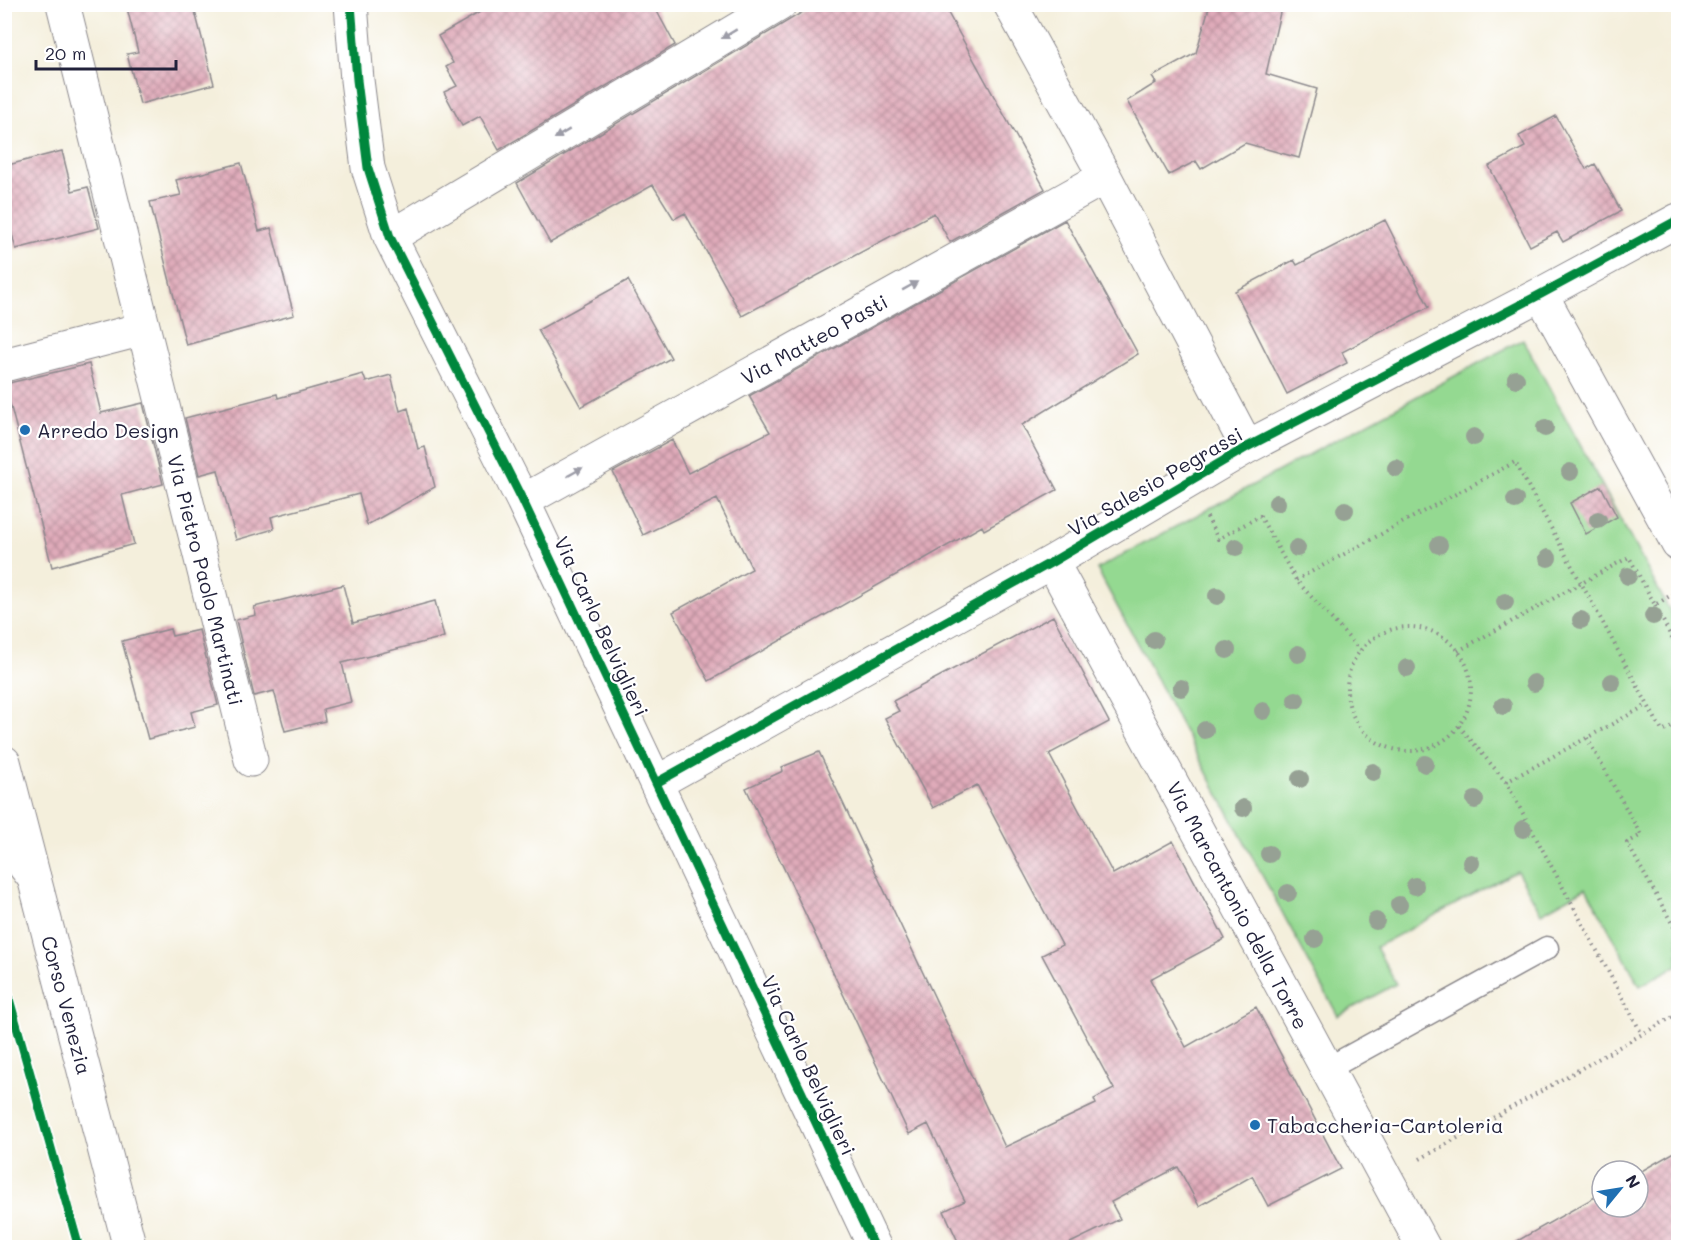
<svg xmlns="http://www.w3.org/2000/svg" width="1683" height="1252" viewBox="0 0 1683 1252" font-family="Mali,sans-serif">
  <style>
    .green { fill: #94d991; stroke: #5b7e66; stroke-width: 1.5 }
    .building { fill: url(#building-cross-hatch) }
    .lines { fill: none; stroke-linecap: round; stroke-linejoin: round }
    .lane-casing { stroke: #8b888c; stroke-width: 25 }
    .street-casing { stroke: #8b888c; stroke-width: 35 }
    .primary-casing { stroke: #8b888c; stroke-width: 35 }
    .path { stroke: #8b888c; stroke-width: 4; stroke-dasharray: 1.5 4.5; stroke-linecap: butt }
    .lane { stroke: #fff; stroke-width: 22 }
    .street { stroke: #fff; stroke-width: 33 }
    .primary { stroke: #fff; stroke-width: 33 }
    .cycleway-casing { stroke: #fff; stroke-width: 13 }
    .cycleway { stroke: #00873e; stroke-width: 9 }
    .tree { fill: #96a194 }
    .oneway { fill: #9c9ca7 }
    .poi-dot { fill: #1f6fb2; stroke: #fff; stroke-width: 2 }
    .labels { text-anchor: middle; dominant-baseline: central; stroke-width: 4.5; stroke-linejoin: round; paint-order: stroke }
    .street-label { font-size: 20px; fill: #22223b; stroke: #fff }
    .poi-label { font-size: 20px; fill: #22223b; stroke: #fff; text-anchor: start }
  </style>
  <defs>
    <pattern id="building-cross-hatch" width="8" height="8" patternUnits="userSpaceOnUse" patternTransform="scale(1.5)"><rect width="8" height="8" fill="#e0abba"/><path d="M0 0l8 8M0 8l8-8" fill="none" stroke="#b58b98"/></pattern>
  </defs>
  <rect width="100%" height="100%" fill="#fff"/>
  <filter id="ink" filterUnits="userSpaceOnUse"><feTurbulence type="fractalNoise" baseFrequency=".0167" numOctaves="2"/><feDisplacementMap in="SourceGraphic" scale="12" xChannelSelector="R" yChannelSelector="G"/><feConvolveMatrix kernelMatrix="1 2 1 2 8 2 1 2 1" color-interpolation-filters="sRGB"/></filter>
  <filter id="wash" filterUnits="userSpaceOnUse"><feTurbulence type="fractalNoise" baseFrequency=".008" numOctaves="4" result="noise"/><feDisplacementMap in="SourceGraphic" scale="24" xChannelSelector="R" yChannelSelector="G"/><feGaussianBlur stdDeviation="1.35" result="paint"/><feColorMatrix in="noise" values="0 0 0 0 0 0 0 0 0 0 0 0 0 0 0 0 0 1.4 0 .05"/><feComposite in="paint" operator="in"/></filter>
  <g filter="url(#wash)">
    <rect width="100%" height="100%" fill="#f4efdc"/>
    <path class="green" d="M1523,339L1678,626V965L1640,986L1586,888L1541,913L1517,871L1376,947L1396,984L1338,1016L1097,569Z"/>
    <g id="blocks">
      <path class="building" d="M126,4H193L214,84L140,104L127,54L138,52Z
        M494,4H653L675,45L499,150L480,116L462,126L444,92L457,86L446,67L453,63L438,36Z
        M816,4H943L1045,189L950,242L934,213L742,316L685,213L674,219L653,185L550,243L517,183Z
        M1210,4H1282L1266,74L1317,89L1299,158L1245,143L1201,169L1196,161L1169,175L1127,101L1156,83L1152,77L1196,53Z
        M1556,116L1586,169L1595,164L1621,211L1563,242L1557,232L1530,246L1489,166L1525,147L1519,136Z
        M62,151L72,191L88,187L99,228L16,249L4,206V166Z
        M241,163L259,231L271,228L294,315L186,345L150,202L181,195L176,180Z
        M1065,220L1138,354L1022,425L1057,490L984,530L982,526L709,681L673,612L752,569L717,499L643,535L613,472L672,440L688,473L770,432L749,396Z
        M1385,220L1429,307L1342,352L1347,363L1287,394L1235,291L1294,260L1297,265Z
        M628,280L671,358L581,407L538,330Z
        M89,364L101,413L143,403L163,484L122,495L134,544L52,567L5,384Z
        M363,374L366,382L391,375L400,411L408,408L418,449L425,447L435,487L367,525L359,494L271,517L274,529L236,540L218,470L199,475L185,418L277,394L278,398Z
        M1601,486L1617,517L1586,534L1570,503Z
        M343,585L353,623L435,601L444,637L342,663L351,702L323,709L325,721L285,731L274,691L254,696L236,620L256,615L254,607Z
        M1053,616L1109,722L1049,754L1113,874L1173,841L1225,939L1150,979L1186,1047L1256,1007L1341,1169L1268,1206L1252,1176L1199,1206L1178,1167L1111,1202L1120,1219L1060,1248H961L944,1211L965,1201L928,1124L909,1134L746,788L783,771L782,767L819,752L1005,1147L1096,1104L1094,1099L1114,1089L1042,955L1062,945L977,785L933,808L885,718L899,711L893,701Z
        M170,629L172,636L199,630L218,705L191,712L195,727L148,739L122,641Z
        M1678,1150V1248H1505L1602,1193V1207H1638V1173Z"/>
    </g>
  </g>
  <g filter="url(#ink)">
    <use href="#blocks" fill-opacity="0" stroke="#8b888c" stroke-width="1.5"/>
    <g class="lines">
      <defs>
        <path id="lane" d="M1327,1069L1547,948"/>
        <path id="street" d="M63,4L251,760
          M351,4L357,80L368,168L390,237L523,501L875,1248
          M1010,4L1105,177L1247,447
          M390,237L780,4
          M1541,294L1678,544
          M4,365L143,329
          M523,501L1105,177
          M1052,562L1424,1248
          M656,783L1052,562L1247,447L1541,294L1678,220
          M4,839L34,878"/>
        <path id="primary" d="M4,762L130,1248"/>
      </defs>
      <use href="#lane" class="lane-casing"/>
      <use href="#street" class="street-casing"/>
      <use href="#primary" class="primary-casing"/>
      <path class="path" d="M1207,517L1218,539L1260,516L1296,580L1360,650
        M1296,580L1515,462L1662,731L1678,723
        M1655,605L1678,650
        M1347 689a62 62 0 1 1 124 0a62 62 0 1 1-124 0Z
        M1458,651L1629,557L1655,605L1678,591
        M1459,726L1506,782L1642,1034
        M1587,738L1641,835L1627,843L1678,934
        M1506,782L1647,705
        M1420,1159L1678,1014"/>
      <use href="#lane" class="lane"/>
      <use href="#street" class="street"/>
      <use href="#primary" class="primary"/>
      <defs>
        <path id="cycleway" d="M351,4L357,80L368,168L390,237L523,501L875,1248
          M656,783L1052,562L1247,447L1541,294L1678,220
          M4,981L79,1248"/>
      </defs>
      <use href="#cycleway" class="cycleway-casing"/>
      <use href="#cycleway" class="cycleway"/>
    </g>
    <g class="tree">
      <circle cx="1516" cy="379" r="9"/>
      <circle cx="1545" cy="428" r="9"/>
      <circle cx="1474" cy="437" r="9"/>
      <circle cx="1396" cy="468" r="9"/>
      <circle cx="1570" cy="472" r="9"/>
      <circle cx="1515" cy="500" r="9"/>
      <circle cx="1277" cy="503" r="9"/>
      <circle cx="1345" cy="510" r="9"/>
      <circle cx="1598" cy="520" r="9"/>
      <circle cx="1439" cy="545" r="9"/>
      <circle cx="1236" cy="547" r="9"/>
      <circle cx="1297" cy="548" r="9"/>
      <circle cx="1548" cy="558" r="9"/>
      <circle cx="1628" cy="576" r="9"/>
      <circle cx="1217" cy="596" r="9"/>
      <circle cx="1505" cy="602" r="9"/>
      <circle cx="1653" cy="616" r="9"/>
      <circle cx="1581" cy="620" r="9"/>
      <circle cx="1154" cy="640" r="9"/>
      <circle cx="1227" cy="650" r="9"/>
      <circle cx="1298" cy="654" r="9"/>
      <circle cx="1407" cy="668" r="9"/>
      <circle cx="1612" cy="682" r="9"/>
      <circle cx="1534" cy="683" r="9"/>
      <circle cx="1181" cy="688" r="9"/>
      <circle cx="1296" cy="700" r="9"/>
      <circle cx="1503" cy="706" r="9"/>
      <circle cx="1263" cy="711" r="9"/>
      <circle cx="1205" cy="730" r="9"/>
      <circle cx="1425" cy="764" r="9"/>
      <circle cx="1373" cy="772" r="9"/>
      <circle cx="1300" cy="779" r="9"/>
      <circle cx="1475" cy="800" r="9"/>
      <circle cx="1243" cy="808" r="9"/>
      <circle cx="1523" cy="829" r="9"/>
      <circle cx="1269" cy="854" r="9"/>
      <circle cx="1471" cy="863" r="9"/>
      <circle cx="1415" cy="886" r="9"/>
      <circle cx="1288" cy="893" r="9"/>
      <circle cx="1399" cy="905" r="9"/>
      <circle cx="1376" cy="921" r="9"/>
      <circle cx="1315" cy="939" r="9"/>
    </g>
    <defs><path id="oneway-solid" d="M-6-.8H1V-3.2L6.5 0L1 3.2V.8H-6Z" transform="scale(1.5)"/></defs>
    <g class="oneway">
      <use href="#oneway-solid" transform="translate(729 34) rotate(149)"/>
      <use href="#oneway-solid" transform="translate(562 134) rotate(149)"/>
      <use href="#oneway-solid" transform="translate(910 286) rotate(-29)"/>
      <use href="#oneway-solid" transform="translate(575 472) rotate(-29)"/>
    </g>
  </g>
  <g class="poi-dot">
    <circle cx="25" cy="430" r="6"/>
    <circle cx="1255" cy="1125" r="6"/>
  </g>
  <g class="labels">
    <g class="street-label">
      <text transform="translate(814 339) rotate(-29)">Via Matteo Pasti</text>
      <text transform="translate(1155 481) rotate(-30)">Via Salesio Pegrassi</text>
      <text transform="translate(206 580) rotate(76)">Via Pietro Paolo Martinati</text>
      <text transform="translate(602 626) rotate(65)">Via Carlo Belviglieri</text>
      <text transform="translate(1238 905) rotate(62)">Via Marcantonio della Torre</text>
      <text transform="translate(67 1005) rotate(75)">Corso Venezia</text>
      <text transform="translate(809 1065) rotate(65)">Via Carlo Belviglieri</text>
    </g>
    <g class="poi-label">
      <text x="37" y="430">Arredo Design</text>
      <text x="1267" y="1125">Tabaccheria-Cartoleria</text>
    </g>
  </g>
  <rect width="1683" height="1252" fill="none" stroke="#fff" stroke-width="24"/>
  <g transform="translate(1620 1189) rotate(60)"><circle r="28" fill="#ffffff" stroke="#a7a7b1" stroke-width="1.5"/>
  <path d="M0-4.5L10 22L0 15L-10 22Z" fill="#1f6fb2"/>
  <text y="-9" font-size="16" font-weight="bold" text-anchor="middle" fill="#22223b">N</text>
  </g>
  <path d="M36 60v9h140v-9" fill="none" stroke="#22223b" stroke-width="3"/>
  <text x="45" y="60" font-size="18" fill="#22223b" stroke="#ffffff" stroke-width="4.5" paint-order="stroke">20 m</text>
</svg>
